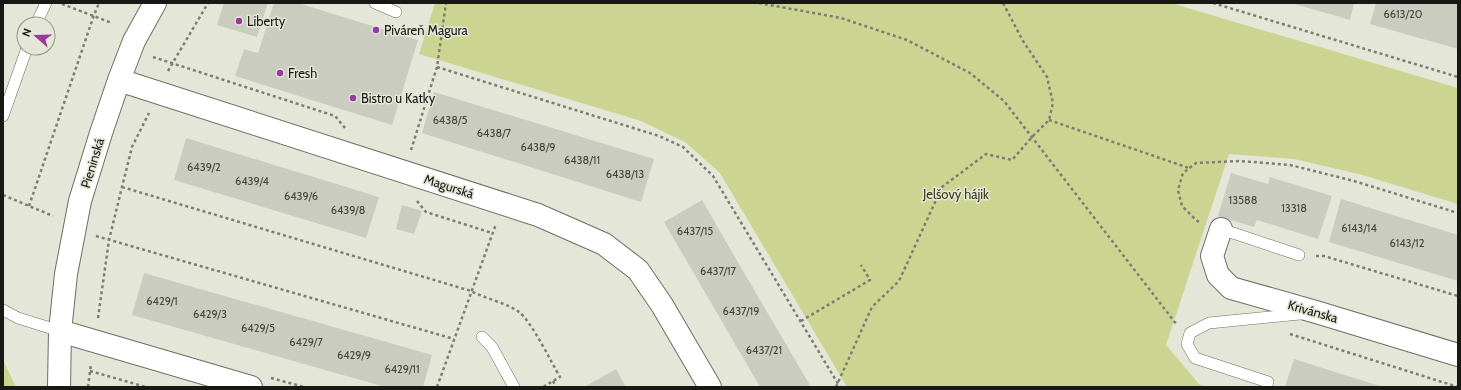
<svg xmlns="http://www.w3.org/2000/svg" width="1461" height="390" viewBox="0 0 1461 390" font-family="Cabin,sans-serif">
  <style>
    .green { fill: #ccd491 }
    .building { fill: #caccbf }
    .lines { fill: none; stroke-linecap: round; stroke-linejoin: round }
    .service-casing { stroke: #6d6f63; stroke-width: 12 }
    .minor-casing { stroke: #6d6f63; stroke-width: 24 }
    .path { stroke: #7c7e74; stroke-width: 2.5; stroke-dasharray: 3 3; stroke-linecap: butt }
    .service { stroke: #fff; stroke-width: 11 }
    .minor { stroke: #fff; stroke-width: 22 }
    .poi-dot { fill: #9939a2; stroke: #e4e6d8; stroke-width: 1.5 }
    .labels { text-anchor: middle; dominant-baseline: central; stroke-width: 3; stroke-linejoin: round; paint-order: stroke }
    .number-label { font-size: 11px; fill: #44463f }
    .poi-label { font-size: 13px; fill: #181914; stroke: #e4e6d8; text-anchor: start }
    .street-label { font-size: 13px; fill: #181914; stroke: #e4e6d8 }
    .park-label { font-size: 13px; fill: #383c17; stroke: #e4e6d8 }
  </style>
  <rect width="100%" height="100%" fill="#e4e6d8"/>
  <path class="green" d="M435,3H1171L1458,88V204L1359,174L1294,159L1229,154L1166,345L1199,384L1205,387H847L720,173L685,142L641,121L419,54Z
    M3,360L16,387H3Z"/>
  <path class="building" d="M224,3H268L257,37L217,25Z
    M274,3H298L418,40L392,125L235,76L244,49L258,53Z
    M1291,3H1354L1350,20Z
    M1376,3H1458V49L1370,24Z
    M434,92L654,159L641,202L422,133Z
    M186,138L379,197L366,238L174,180Z
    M1231,173L1268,184L1270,177L1332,196L1318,239L1257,220L1254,227L1218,216Z
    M1341,199L1458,235V281L1329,242Z
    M702,200L725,240L811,387H760L664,222Z
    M402,205L422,211L414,234L396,229Z
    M144,273L432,355L423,387H385L132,315Z
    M1294,359L1383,387H1285Z
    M616,369L626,387H584Z"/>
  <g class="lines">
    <defs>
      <path id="service" d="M375,3L396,12
        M36,24L46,3
        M3,116L27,48
        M1218,228L1299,255
        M3,310L18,318L60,331
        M482,337L492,347L514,387
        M1268,382L1195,358L1187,344L1190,333L1209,323L1300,314"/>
      <path id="minor" d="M119,80L538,215L604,244L638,270L662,305L710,387
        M1221,229L1212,256L1218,275L1231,288L1316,312L1458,355
        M60,331L251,387
        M59,387L60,331L66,274L80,201L101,133L119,80L134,41L155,3"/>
    </defs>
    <use href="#service" class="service-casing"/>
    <use href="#minor" class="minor-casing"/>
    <path class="path" d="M759,3L841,18L907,40L970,73L1004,101L1177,325
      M1213,3L1458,77
      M62,4L112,23
      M153,57L335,116L345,128
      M437,67L659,136L683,147L713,176L840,387
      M168,71L208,3
      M1049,120L1189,168
      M411,150L437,67L446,3
      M122,187L471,291C484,298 509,304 519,312C532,322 551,362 560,377L543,387
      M3,195L53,216
      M417,201L426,212L492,233
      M29,206L94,15L99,3
      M1199,222L1196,220L1182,206L1178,190L1183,173L1196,163L1240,161L1290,165L1354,181L1458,213
      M96,236L454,339
      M1316,256H1324L1458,296
      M98,318L109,240L122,187L132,147L149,113
      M801,321L870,280L861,265
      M1290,334L1458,387
      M90,371L146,387
      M271,378L304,387
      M553,381L556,387
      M88,387L91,364
      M437,387L496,224
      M836,387L872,307L899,281L942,187L986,154L1012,160L1032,137L1049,120L1053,103L1047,77L1023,41L1003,3"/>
    <use href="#service" class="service"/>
    <use href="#minor" class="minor"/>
  </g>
  <g class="poi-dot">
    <circle cx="239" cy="21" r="4"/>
    <circle cx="376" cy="30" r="4"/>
    <circle cx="280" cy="73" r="4"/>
    <circle cx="353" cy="98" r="4"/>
  </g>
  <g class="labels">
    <g class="number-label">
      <text x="1403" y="14">6613/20</text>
      <text x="450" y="120">6438/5</text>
      <text x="494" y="133">6438/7</text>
      <text x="538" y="147">6438/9</text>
      <text x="582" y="160">6438/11</text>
      <text x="204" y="167">6439/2</text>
      <text x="625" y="174">6438/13</text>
      <text x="252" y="181">6439/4</text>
      <text x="301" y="196">6439/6</text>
      <text x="1243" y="200">13588</text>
      <text x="1294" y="208">13318</text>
      <text x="348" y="210">6439/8</text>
      <text x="1359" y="228">6143/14</text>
      <text x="695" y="231">6437/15</text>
      <text x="1407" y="243">6143/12</text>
      <text x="718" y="271">6437/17</text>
      <text x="162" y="301">6429/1</text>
      <text x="741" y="311">6437/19</text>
      <text x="210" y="314">6429/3</text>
      <text x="258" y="328">6429/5</text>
      <text x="306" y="342">6429/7</text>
      <text x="764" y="350">6437/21</text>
      <text x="354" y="355">6429/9</text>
      <text x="402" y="369">6429/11</text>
    </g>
    <g class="poi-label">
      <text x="247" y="21">Liberty</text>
      <text x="384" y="30">Piváreň Magura</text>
      <text x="288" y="73">Fresh</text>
      <text x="361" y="98">Bistro u Katky</text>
    </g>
    <g class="street-label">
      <text transform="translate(92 163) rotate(-73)">Pieninská</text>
      <text transform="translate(449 186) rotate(18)">Magurská</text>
      <text transform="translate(1313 311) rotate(16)">Krivánska</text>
    </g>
    <g class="park-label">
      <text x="956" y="194">Jelšový hájik</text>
    </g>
  </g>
  <rect width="1461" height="390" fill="none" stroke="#181914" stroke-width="8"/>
  <g transform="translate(36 36) rotate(290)"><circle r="19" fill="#e4e6d8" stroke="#92948a"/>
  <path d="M0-3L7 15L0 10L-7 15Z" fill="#9939a2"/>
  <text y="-6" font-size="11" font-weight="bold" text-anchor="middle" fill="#181914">N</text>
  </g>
</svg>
